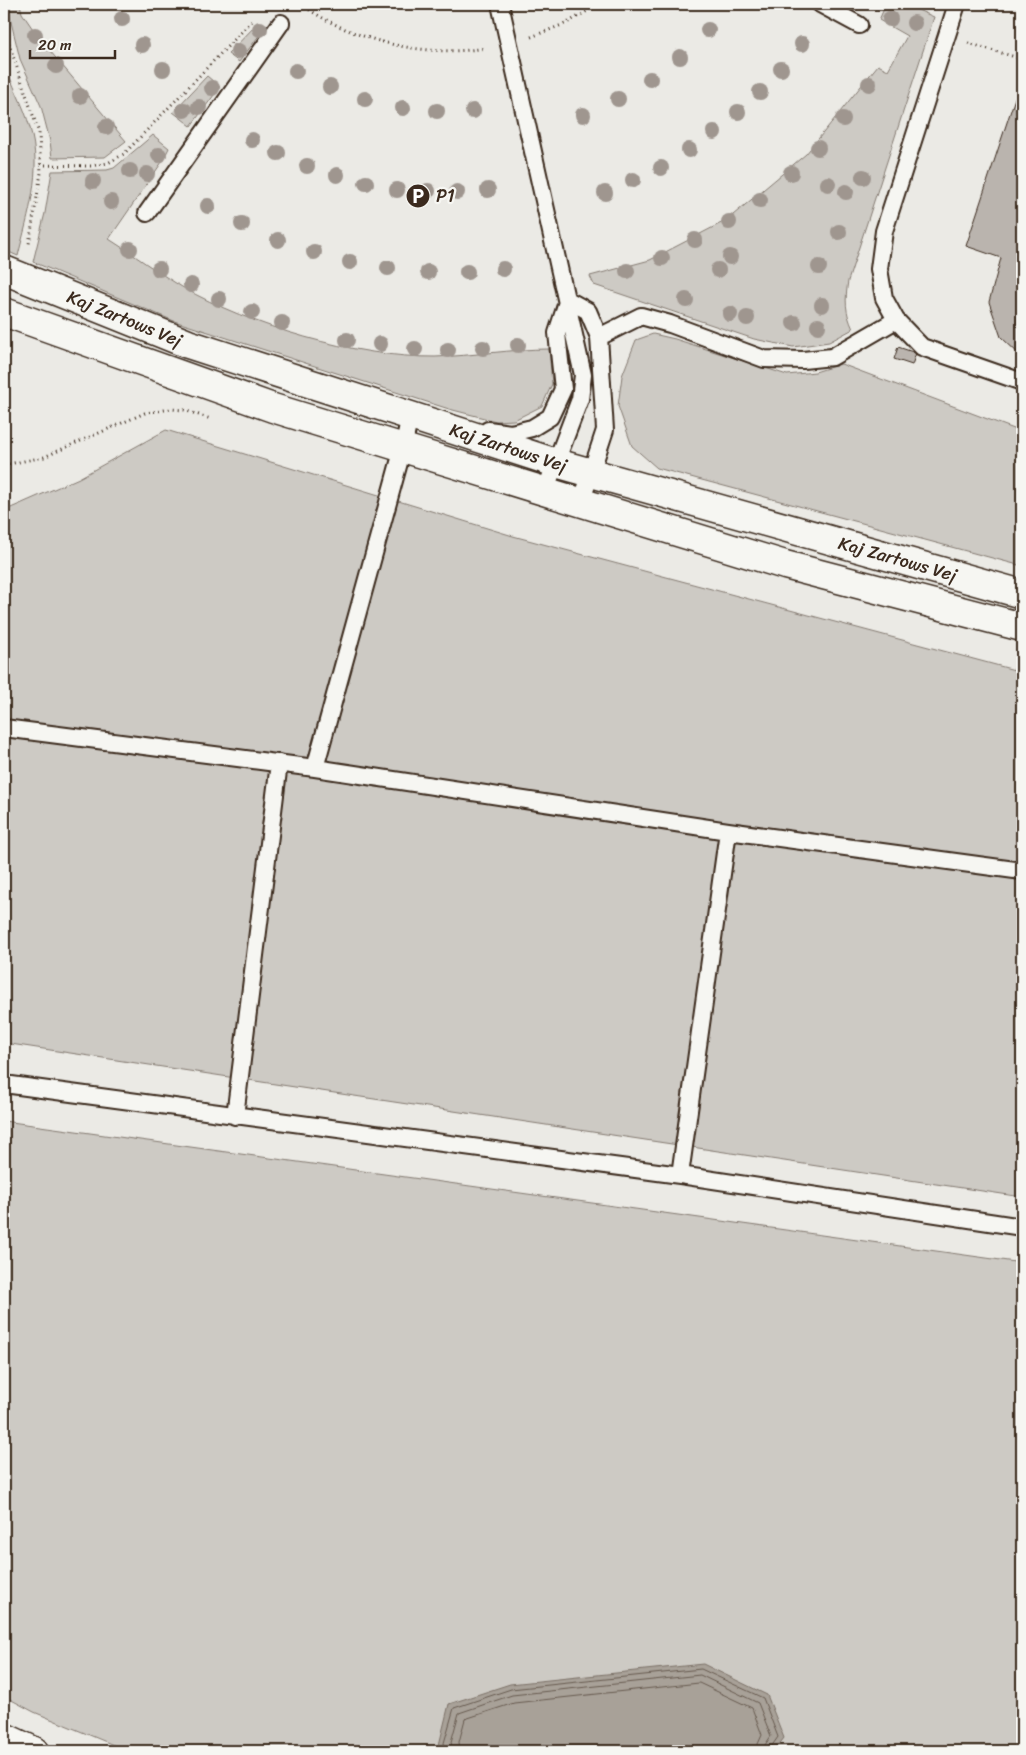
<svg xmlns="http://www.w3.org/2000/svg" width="1026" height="1755" viewBox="0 0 1026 1755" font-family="Sriracha,sans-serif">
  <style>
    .green { fill: #cdcac4; stroke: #847a71 }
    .water { fill: #a8a198; stroke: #7c7167 }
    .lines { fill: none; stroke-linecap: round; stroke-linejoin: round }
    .shore { stroke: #675a4f; stroke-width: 1 }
    .building { fill: #bab4ae; stroke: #3b2a1e }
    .service-casing { stroke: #3b2a1e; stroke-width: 20 }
    .tertiary-casing { stroke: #3b2a1e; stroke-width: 31 }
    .motorway-casing { stroke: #3b2a1e; stroke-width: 31 }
    .path { stroke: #3b2a1e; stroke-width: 3; stroke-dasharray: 1 4; stroke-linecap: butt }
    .service { stroke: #f6f6f2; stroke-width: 16 }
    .tertiary { stroke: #f6f6f2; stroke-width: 28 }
    .motorway { stroke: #f6f6f2; stroke-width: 28 }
    .tree { fill: #9f968f }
    .labels { text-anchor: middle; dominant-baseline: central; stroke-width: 4.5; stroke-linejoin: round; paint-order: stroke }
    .poi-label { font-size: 18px; fill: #3b2a1e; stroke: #f6f6f2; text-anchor: start }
    .street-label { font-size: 18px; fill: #3b2a1e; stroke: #f6f6f2 }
  </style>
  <rect width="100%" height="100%" fill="#ebeae5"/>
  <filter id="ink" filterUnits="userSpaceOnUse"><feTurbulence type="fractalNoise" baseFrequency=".02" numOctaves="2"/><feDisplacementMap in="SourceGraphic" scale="10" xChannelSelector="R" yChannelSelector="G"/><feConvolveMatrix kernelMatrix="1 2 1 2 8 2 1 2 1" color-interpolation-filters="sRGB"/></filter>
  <g filter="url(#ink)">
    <path class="green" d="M9,4H20L22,13L39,38L126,141L105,157L52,158L50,141L41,106L20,59L11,22Z
      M886,4H904L934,17L848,281C845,300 845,312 853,329L829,342L793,347L754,339L594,285L590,276L650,260L727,220L806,154L878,65L888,70L907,36L879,20Z
      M257,24L264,29L239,62L228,54Z
      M4,61C11,84 24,105 30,128C43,171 28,214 18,256L4,250Z
      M207,76L220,87L191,126L173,112Z
      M153,135L169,148L162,162L109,239C133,254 157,272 182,287C250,326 357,358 435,357C473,356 511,349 549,349L552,384L542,406L514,420L496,421L449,409L174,321L33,262L45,213L52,171L107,170L114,168Z
      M653,334L675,339L787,375L815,372L841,364L1022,432V566L657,468L632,446L618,406L622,376L636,340Z
      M166,430L513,536L1022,672V1197L4,1043V511L79,478Z
      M4,1121L1022,1263V1751H128L34,1712L4,1696Z"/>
    <path class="water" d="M703,1664L767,1695L784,1738L774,1751H442L439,1745L449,1704L510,1684Z"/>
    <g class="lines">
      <path class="shore" d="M446,1751L444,1743L454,1708L511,1689L701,1669L763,1698L778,1737L771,1747V1751
        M453,1751L451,1742L459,1713L512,1695L700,1675L758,1703L771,1736L765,1745L764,1751
        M460,1751L459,1742L465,1719L514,1703L699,1683L752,1708L762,1735L758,1744L757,1751"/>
    </g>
    <path class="building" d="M1022,77V357L1001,337L989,302L1001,258L966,246Z
      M898,347L916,353L912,365L894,359Z"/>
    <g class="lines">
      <defs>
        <path id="service" d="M500,4L583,375L580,399L545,491
          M820,4L859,25
          M957,4L884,231L879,269L884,298L896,320L922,347L1022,382
          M147,213L281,23
          M568,300L588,311L599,337L605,430L581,503
          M599,337L641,316L670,324L764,359L803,360L832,357L896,320
          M410,416L403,448L315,768L728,831L1022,871
          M488,430L511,433L532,428L550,417L563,389L557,333L567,302
          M4,728L315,768
          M4,1084L680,1175L1022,1227
          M235,1116L279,763
          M680,1175L728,831"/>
        <g id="tertiary">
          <path id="s1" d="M4,270L188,344L556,463L1022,594"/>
          <path d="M4,312L273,408L785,565L1022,627"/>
        </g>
        <path id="motorway" d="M4,1737L34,1751"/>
      </defs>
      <use href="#service" class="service-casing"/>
      <use href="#tertiary" class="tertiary-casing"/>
      <use href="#motorway" class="motorway-casing"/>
      <path class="path" d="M301,4C352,41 424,58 486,48
        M4,29L39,133L41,173L29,244
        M531,37L567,23L599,4
        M968,43L1022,59
        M40,165L91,166L108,163L124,154L254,19
        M4,465L44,457L145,413L171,409L184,410L211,419"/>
      <use href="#service" class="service"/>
      <use href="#tertiary" class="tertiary"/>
      <use href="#motorway" class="motorway"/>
    </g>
    <g class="tree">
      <circle cx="122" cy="19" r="8"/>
      <circle cx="890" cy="19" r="8"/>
      <circle cx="914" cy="23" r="8"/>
      <circle cx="260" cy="29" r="8"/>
      <circle cx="708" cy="30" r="8"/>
      <circle cx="35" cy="35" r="8"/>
      <circle cx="802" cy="44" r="8"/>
      <circle cx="142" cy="45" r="8"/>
      <circle cx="238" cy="51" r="8"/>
      <circle cx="680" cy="57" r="8"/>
      <circle cx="56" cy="66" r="8"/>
      <circle cx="163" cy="69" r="8"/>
      <circle cx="781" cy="69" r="8"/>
      <circle cx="296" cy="71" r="8"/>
      <circle cx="650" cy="79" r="8"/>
      <circle cx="869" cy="84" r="8"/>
      <circle cx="330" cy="87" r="8"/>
      <circle cx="212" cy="88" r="8"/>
      <circle cx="760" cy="92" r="8"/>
      <circle cx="80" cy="96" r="8"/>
      <circle cx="365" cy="99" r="8"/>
      <circle cx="618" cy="99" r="8"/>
      <circle cx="199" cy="107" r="8"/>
      <circle cx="403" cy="108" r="8"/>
      <circle cx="184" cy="110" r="8"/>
      <circle cx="437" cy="111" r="8"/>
      <circle cx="473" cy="111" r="8"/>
      <circle cx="738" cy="112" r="8"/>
      <circle cx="583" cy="115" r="8"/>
      <circle cx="843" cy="119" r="8"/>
      <circle cx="106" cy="127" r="8"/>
      <circle cx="714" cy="132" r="8"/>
      <circle cx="252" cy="140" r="8"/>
      <circle cx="818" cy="148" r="8"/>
      <circle cx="689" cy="150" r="8"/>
      <circle cx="278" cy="153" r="8"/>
      <circle cx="159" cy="155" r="8"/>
      <circle cx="307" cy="166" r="8"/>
      <circle cx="661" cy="168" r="8"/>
      <circle cx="130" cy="171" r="8"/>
      <circle cx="791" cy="173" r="8"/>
      <circle cx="147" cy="174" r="8"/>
      <circle cx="337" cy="175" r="8"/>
      <circle cx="863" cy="177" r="8"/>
      <circle cx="633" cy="180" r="8"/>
      <circle cx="93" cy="181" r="8"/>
      <circle cx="366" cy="183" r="8"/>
      <circle cx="828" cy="184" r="8"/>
      <circle cx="397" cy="190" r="8"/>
      <circle cx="488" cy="190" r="8"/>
      <circle cx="428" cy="191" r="8"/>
      <circle cx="457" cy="192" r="8"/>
      <circle cx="846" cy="192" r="8"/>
      <circle cx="605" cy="193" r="8"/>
      <circle cx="760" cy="200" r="8"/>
      <circle cx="111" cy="202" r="8"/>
      <circle cx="208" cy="206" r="8"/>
      <circle cx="729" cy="222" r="8"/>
      <circle cx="242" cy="224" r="8"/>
      <circle cx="839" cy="232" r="8"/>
      <circle cx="278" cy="240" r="8"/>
      <circle cx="695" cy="240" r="8"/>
      <circle cx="130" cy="249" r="8"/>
      <circle cx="314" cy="252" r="8"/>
      <circle cx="730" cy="257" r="8"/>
      <circle cx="662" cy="258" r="8"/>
      <circle cx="350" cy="262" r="8"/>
      <circle cx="819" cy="267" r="8"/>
      <circle cx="388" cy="268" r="8"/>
      <circle cx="159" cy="269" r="8"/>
      <circle cx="503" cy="269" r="8"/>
      <circle cx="718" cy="270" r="8"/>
      <circle cx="627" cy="271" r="8"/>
      <circle cx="428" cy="272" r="8"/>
      <circle cx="467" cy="272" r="8"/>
      <circle cx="191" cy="285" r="8"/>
      <circle cx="219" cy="299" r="8"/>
      <circle cx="686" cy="300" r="8"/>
      <circle cx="822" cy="305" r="8"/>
      <circle cx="252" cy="312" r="8"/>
      <circle cx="730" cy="314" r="8"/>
      <circle cx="747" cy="318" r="8"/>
      <circle cx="282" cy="323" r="8"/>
      <circle cx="794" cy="323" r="8"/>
      <circle cx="818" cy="326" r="8"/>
      <circle cx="347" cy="340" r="8"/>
      <circle cx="380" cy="344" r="8"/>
      <circle cx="518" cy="345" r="8"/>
      <circle cx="483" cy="348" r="8"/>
      <circle cx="415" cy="349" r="8"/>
      <circle cx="448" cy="350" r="8"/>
    </g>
  </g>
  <defs>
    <symbol id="parking-disc" viewBox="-11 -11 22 22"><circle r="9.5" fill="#3b2a1e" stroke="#f6f6f2"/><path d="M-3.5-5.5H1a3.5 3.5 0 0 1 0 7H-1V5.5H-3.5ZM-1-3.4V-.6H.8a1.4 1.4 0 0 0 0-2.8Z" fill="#fff"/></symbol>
  </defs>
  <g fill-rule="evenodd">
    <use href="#parking-disc" x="404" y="182" width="28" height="28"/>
  </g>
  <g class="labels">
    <g class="poi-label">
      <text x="436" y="196">P1</text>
    </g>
    <g class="street-label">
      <text stroke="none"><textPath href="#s1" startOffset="130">Kaj Zartows Vej</textPath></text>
      <text stroke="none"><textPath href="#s1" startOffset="535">Kaj Zartows Vej</textPath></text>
      <text stroke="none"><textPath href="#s1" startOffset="940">Kaj Zartows Vej</textPath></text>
    </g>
  </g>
  <rect width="1026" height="1755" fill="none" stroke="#f6f6f2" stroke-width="20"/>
  <rect x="10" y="10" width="1006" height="1735" fill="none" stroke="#3b2a1e" stroke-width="2" filter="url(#ink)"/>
  <path d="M30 50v8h85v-8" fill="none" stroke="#3b2a1e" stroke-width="2.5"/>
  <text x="38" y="50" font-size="15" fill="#3b2a1e" stroke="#f6f6f2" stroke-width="4" paint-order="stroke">20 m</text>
</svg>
